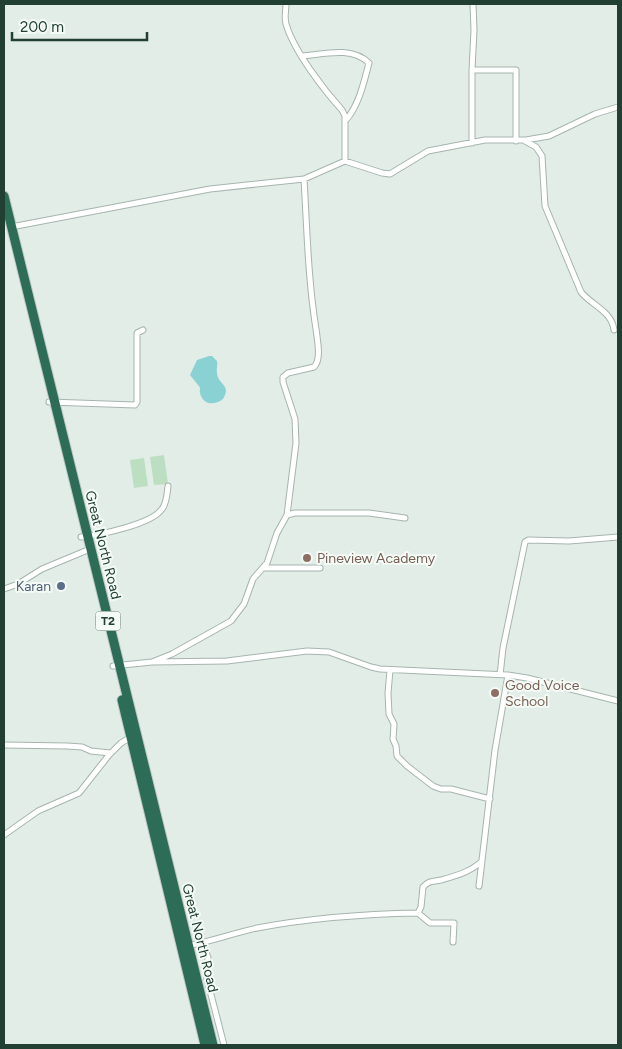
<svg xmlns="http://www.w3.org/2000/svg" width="622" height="1049" viewBox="0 0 622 1049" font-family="Figtree,sans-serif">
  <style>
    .green { fill: #bcdfc1 }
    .water { fill: #8ad1d3 }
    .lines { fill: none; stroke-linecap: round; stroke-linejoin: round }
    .street-casing { stroke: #a5b5ae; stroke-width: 7 }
    .highway-casing { stroke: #c1c9c6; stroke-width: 11 }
    .street { stroke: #fff; stroke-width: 5 }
    .highway { stroke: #2d6d58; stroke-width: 9 }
    .education-dot { fill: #8d6e63; stroke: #f4faf6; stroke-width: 2 }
    .service-dot { fill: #5c6f8a; stroke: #f4faf6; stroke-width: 2 }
    .labels { text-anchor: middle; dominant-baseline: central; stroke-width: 4; stroke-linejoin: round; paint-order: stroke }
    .shield { fill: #f4faf6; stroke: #61776e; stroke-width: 1 }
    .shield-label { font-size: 12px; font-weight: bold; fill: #223f34 }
    .street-label { font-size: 14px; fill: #223f34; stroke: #f4faf6 }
    .education-label { font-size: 14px; fill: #785e54; stroke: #f4faf6; text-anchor: start }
    .service-label { font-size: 14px; fill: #4e5e75; stroke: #f4faf6; text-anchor: end }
  </style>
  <rect width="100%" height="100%" fill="#e3ede8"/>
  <path class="green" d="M164,455L168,484L154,485L150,457Z
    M144,458L148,486L134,488L130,460Z"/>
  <path class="water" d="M209,356H212L217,361C218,365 216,369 217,373C218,385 232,385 223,399C214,406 203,405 200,393C199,387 202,390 198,385C196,382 193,379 190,375L197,360Z"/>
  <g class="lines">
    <defs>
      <path id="street" d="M286,4C286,10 284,17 286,24C294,51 323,89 342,110L345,116V161
        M302,56C325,54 351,46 369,63C364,82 359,105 346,120
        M472,70H516V141
        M525,141L536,147L542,156L545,206L581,292C591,305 612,311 614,330
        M472,143V70L474,30L473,4
        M11,227L210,189L304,179L345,161L382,173L390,174L428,151L485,140H526L549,136L595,114L618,107
        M49,402L135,405L137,402V333L143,330
        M287,515L295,513H369L405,518
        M81,537C100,535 152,524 162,509C167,503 167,493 168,486
        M264,568H320
        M4,589L18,584L42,569L90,549
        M152,662L172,654L231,621L244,604L253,579L267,563L277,533L287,515L296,443L295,419L283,382V377L288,373L314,367C322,359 317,339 316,329C308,279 307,229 304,179
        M113,666L152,662L227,661L307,651L329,652L371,667L380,669L508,675L527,678L618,701
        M390,670L388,693L389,714L394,724L393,739L396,746L397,756L407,766L433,786L441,789H451L490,799
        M500,675L503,648L525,542L528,540L569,541L618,537
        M4,745L67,746L82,747L91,751L110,753
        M4,835L38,811L79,793L109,755L121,743L131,737
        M479,886L495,750L508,675
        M418,913L421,907L423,887C430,880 432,882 441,880C455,876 470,872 481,862
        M203,943L208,958L207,979L224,1045
        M186,946C210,942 233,933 257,928C310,918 364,914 418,913L430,923H454L453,942"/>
      <path id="highway" d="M4,196L213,1045
        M122,700L205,1045"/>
    </defs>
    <use href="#street" class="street-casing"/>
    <use href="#highway" class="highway-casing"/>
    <use href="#street" class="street"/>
    <use href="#highway" class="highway"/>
  </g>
  <g class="education-dot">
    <circle cx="307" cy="558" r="5"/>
    <circle cx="495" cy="693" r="5"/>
  </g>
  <circle class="service-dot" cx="61" cy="586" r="5"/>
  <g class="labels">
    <rect class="shield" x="95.5" y="611.5" width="25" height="19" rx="4"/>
    <g class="shield-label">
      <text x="108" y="621">T2</text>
    </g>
    <g class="street-label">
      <text transform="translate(103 545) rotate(76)">Great North Road</text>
      <text transform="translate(200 938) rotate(76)">Great North Road</text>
    </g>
    <g class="education-label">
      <text x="317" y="558">Pineview Academy</text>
      <text x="505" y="685">Good Voice<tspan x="505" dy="16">School</tspan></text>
    </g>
    <g class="service-label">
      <text x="51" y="586">Karan</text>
    </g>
  </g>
  <rect width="622" height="1049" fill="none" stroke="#223f34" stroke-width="10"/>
  <path d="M12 32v8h135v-8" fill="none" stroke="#223f34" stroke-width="2.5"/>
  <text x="20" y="32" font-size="15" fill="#223f34" stroke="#f4faf6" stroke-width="4" paint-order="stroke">200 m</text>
</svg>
